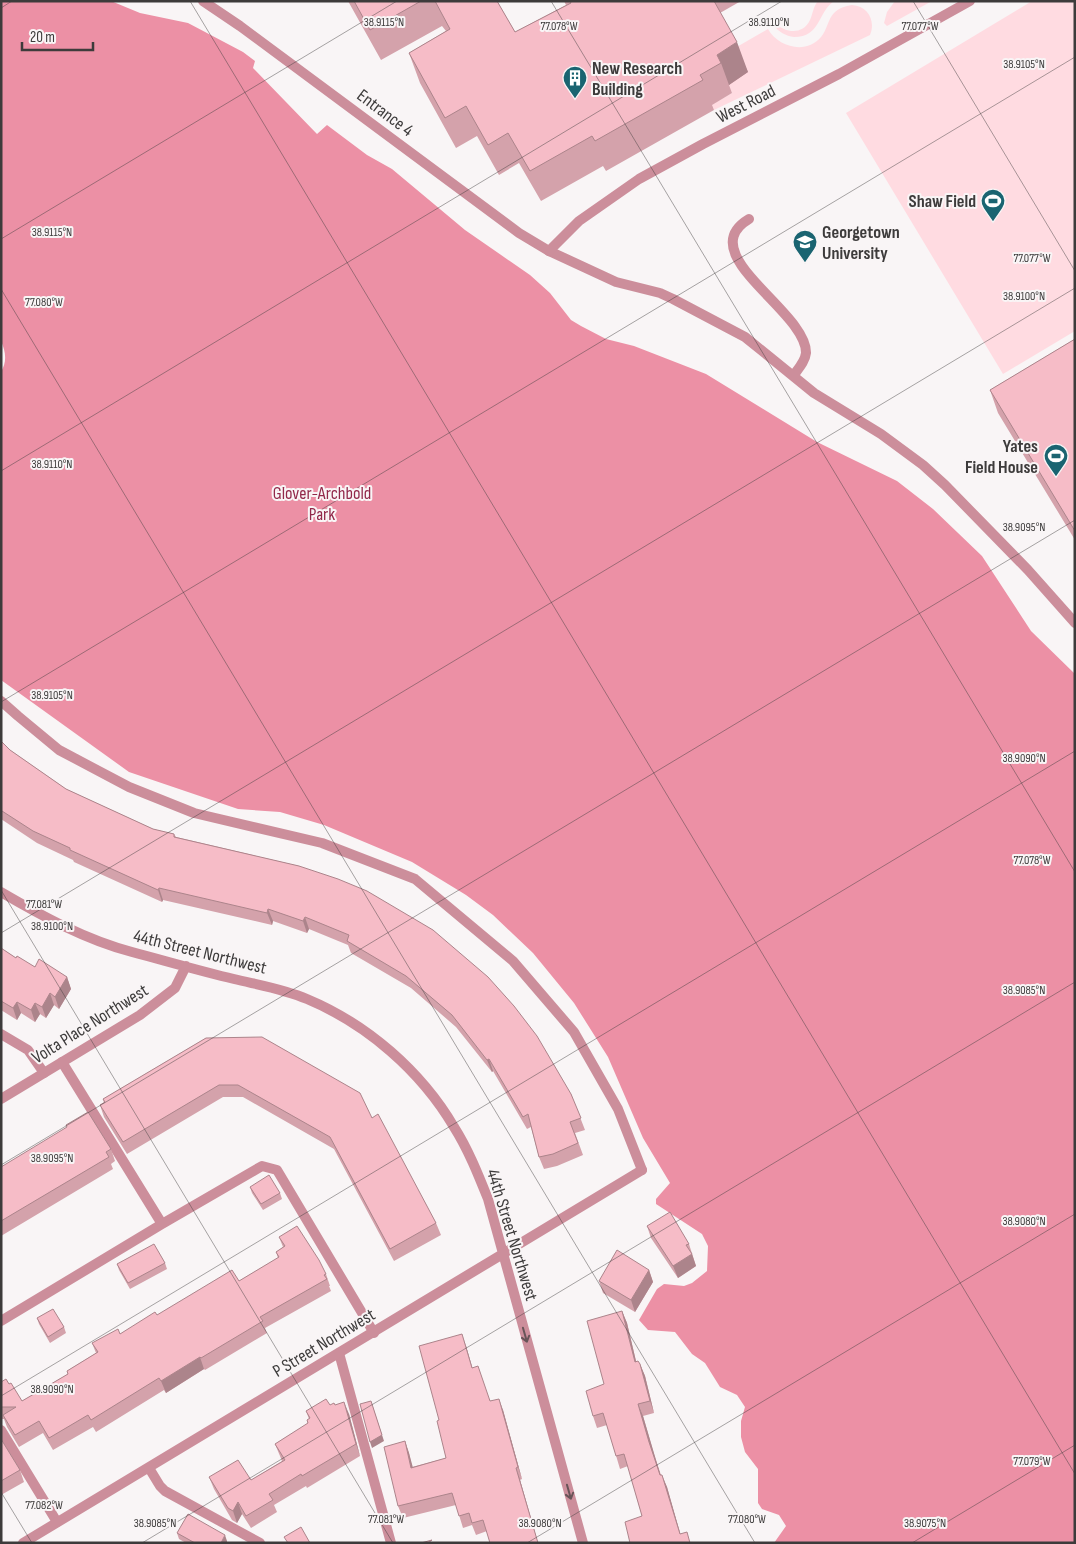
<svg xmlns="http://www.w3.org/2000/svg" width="1076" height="1544" viewBox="0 0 1076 1544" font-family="'Sofia Sans Condensed',sans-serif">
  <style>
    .green { fill: #ffdbe1 }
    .forest { fill: #ec90a5 }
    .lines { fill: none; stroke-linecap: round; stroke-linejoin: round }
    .lane { stroke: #cc8e9b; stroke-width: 10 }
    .street { stroke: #cc8e9b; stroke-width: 10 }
    .wall { fill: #d4a2ab }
    .shaded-wall { fill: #ac848b }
    .building { fill: #f6bcc7; stroke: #ac848b }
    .oneway { stroke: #685458 }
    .ticks { fill: none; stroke: #3d3b3b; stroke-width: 1; stroke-opacity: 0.45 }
    .labels { text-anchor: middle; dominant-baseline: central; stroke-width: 4; stroke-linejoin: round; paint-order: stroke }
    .poi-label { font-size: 18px; font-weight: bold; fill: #3d3b3b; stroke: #f9f5f6; text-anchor: start }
    .street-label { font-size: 18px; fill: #3d3b3b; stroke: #f9f5f6 }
    .park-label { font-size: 18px; fill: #92284a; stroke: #f9f5f6 }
    .ticks-label { font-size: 12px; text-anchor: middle; fill: #3d3b3b; stroke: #f9f5f6; stroke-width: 4; stroke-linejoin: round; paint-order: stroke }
  </style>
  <rect width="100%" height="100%" fill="#f9f5f6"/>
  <path class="green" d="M818,1H834C817,13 821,37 794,37C786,36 778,32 774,25L776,24C786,33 803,35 810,20C813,13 813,7 818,1Z
    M895,1H932L887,26L884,23L887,12Z
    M1032,1H1075V331L1003,374L846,113Z
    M852,5C868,6 876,21 870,35L714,110L711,105L732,93L728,85L735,48L768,29C778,47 806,55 821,37C827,30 828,19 834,13C839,8 845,6 852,5Z"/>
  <path class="forest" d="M1,1H111L140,13L188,23L243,52L255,61L253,68L317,134L327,125L367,155L392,169L465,230L530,275L550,293L571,320L581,326L606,339L634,346L706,374L817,442L897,481L933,509L982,556L1031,631L1075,674V1543H774L786,1526L779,1515L762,1509L758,1503V1469L745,1452L741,1437V1421L745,1407L737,1395L720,1387L705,1363L692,1354L675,1332L648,1330L639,1320L657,1289L664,1284L684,1286L692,1283L707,1271L708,1246L702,1234L656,1204V1199L670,1183L643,1138L608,1057L574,1003L533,953L493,915L466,895L412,862L324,825L280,812L238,809L129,772L1,680V372C7,362 6,352 1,341Z"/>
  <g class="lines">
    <path class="lane" d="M749,219C691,254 807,311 806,353C805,362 798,369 793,376
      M549,251L616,282L660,293L673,299L745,337L814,393L881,434L923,465L945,485L1028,570L1075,623
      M1,701L18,716L59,750L129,787L194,813L322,843L415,879L513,961L574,1032L618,1109L642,1170
      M1,1034L28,1050L44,1073
      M62,1062L162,1224
      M1,1321L162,1224L262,1166L277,1170L374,1333
      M339,1353L391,1543
      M1,1430L57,1522
      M149,1468L160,1486L165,1491L260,1543"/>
    <path class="street" d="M203,1L240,26L519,233L549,251L579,221L639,179L703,144L839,74L970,1
      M1,892C42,916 86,940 132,952C166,961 200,971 234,979C259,985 284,989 307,999C367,1024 421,1071 454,1127C468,1149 478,1174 488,1199L583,1543
      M1,1099L140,1015L175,988L186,966
      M23,1543L642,1170"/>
  </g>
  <path class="wall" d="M348,1H497L515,32L566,5L564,1H741L720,13L748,72L729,85L732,93L712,105L714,110L606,171L603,166L541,201L519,163L499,175L477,136L456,148L420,83L409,53L446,31L442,26L381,60Z
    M1075,339V540L998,413L990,390Z
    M1,741L10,750L66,789L153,829L174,834L176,837L299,866L571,1094L585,1130L575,1133L583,1155L557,1166L544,1169L539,1157L531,1127L527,1129L493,1071L492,1072L456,1027L411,988L351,953L348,945L309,929L307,933L273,921L272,925L163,900L162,902L74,862L73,860L37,843L1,819Z
    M1,948L16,958L35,967L67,977L71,989L59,1009L54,1005L46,1018L40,1014L35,1022L21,1013L17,1020L1,1010Z
    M206,1038L372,1118L436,1223L441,1235L394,1261L334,1149L243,1097H223L127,1154L104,1117L100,1105L104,1103L103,1099Z
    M111,1149L115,1161L111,1164L113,1169L1,1236V1167Z
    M250,1187L280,1193L282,1199L263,1210L252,1193Z
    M647,1226L689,1244L696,1266L678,1278L651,1238Z
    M279,1237L326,1274L330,1286H329L331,1291L265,1328L267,1333L205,1370L204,1369L166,1393L164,1390L96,1432L93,1427L53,1450L43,1433L19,1447L7,1427L4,1419H1V1382L9,1384L22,1401L68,1374L67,1371L96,1353L92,1343L120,1334L157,1315L239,1281L278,1258L276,1252L283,1247Z
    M165,1263L167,1269L130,1289L119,1270L117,1264Z
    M649,1270L653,1282L635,1312L603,1293L599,1281Z
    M622,1311L627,1323L636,1361L640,1364L645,1376L654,1413L643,1416L654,1454L661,1475L667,1487L680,1534L691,1543L642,1516L628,1466L620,1469L607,1425L597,1428L593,1416L604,1384Z
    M37,1318L64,1327L66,1333L50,1343L39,1324Z
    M466,1346L472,1368L490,1401L503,1410L522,1479L520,1480L538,1543H490L487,1531L476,1535L472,1525L463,1528L456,1505L403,1518L398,1506L405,1441L409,1453L412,1467L446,1458L439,1420Z
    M330,1405H335L349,1414L360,1456L307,1488L306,1486L274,1505L277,1512L251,1528L242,1514L237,1523L232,1520L214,1489L209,1477L251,1480L282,1461L280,1456L275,1444L308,1424L307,1420L309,1419L306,1411Z
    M1,1439L20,1470L24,1482L1,1495Z
    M177,1533L227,1541V1543H186L179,1539Z"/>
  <path class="shaded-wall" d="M737,42L748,72L729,85L721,63L717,55Z
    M159,888L163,900L162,902L158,890Z
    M268,909L273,921L272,925L267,913Z
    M305,917L309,929L307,933L303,921Z
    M67,977L71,989L59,1009L55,997Z
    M50,993L54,1005L46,1018L42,1007Z
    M17,1002L21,1013L17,1020L13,1008Z
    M35,1003L40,1014L35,1022L31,1010Z
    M489,1059L493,1071L492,1072L487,1060Z
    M692,1254L696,1266L678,1278L673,1266Z
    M649,1270L653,1282L635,1312L631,1300Z
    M622,1311L627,1323L639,1374L635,1362Z
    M462,1334L466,1346L476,1380L472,1368Z
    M200,1357L204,1369L166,1393L161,1381Z
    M640,1364L645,1376L654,1413L650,1401Z
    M499,1399L503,1410L522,1479L518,1467Z
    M344,1402L349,1414L360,1456L356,1444Z
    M638,1404L643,1416L664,1487L649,1442Z
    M373,1407L384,1441L372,1448L370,1442Z
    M405,1441L409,1453L416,1479L411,1468Z
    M516,1468L520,1480L538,1543Z
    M662,1475L667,1487L683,1543L680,1534Z
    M238,1502L242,1514L237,1523L233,1511Z
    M225,1535L227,1541V1543H221Z"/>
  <path class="building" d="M354,1H421L370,30Z
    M435,1H497L515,32L571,3L570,1H714L737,42L717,55L721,63L700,75L703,80L595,141L592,136L530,171L508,133L488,145L466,106L445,118L409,53L450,29Z
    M1075,339V531L990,390Z
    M1,741L10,750L66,789L153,829L174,834V837L299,866L338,879L367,891L433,930L488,977L514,1006L537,1036L571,1094L581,1118L570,1122L578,1143L553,1154L539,1157L528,1114L523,1117L489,1059L487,1060L452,1015L406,976L347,941L349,935L305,917L303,921L268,909L267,913L159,888L158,890L70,850V848L33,831L2,811L1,810Z
    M1,948L16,958L17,956L35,967L39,959L67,977L55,997L50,993L42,1007L35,1003L31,1010L17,1002L13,1008L1,1001Z
    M262,1037L360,1093L372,1118L378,1114L436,1223L390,1249L330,1137L238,1085H219L123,1142L100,1105L105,1102L103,1099L206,1038Z
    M88,1112L111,1149L106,1152L109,1157L1,1221V1167L67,1127L66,1125Z
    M269,1175L280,1193L261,1204L250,1187Z
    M670,1212L689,1244L686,1245L692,1254L673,1266L647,1226Z
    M297,1226L319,1260L326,1274L324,1275L327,1279L260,1317L263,1321L201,1358L200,1357L161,1381L159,1378L91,1420L88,1415L49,1438L39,1421L15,1435L3,1415L16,1407H1V1382L6,1379L9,1384L11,1383L22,1401L68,1374L67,1371L98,1352L92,1343L118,1329L120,1334L155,1312L157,1315L232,1270L239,1281L279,1257L276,1252L285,1246L279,1237Z
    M154,1244L165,1263L128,1283L117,1264Z
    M617,1250L649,1270L631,1300L599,1281Z
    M53,1309L64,1327L48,1337L37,1318Z
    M622,1311L635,1362L638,1361L640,1364L650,1401L638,1404L649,1442L660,1475H662L680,1534L687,1532L690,1543H630L625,1522L642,1516L624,1454L616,1456L603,1413L593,1416L586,1391L604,1384L587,1321Z
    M462,1334L472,1368L478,1366L490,1401L499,1399L518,1467L516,1468L538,1543H490L483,1520L472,1523L469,1513L459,1516L452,1493L398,1506L384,1447L405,1441L411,1468L446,1458L437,1421L439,1420L419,1346Z
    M326,1399L330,1405L334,1403L335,1405L344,1402L356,1444L302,1476L301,1474L269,1494L273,1500L246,1516L238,1502L233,1511L228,1508L209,1477L238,1460L251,1480L285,1460L275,1444L308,1423L307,1420L310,1418L306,1411Z
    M371,1401L382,1435L370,1442L360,1404Z
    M1,1439L20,1470L1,1481Z
    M188,1514L225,1535L221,1543H195L177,1533Z
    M301,1527L310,1543H288L284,1537Z
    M432,1540L428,1543H421Z"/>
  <defs><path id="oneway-shaft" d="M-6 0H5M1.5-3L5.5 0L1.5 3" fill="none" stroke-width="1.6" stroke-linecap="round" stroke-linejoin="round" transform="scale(1.25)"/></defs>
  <g class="oneway">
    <use href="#oneway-shaft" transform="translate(525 1335) rotate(74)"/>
    <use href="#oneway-shaft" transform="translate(569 1492) rotate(74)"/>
  </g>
  <path class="ticks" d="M190,1L1075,1474M551,1L1075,872M913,1L1075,271M1,8L12,1M1,239L397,1M1,289L755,1543M1,471L782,1M1,702L1075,57M1,890L393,1543M1,933L1075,288M1,1165L1075,520M1,1396L1075,751M1,1492L32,1543M142,1543L1075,982M527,1543L1075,1214M912,1543L1075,1445"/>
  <defs>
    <symbol id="building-pin" viewBox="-11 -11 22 30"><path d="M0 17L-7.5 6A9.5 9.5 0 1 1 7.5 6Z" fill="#1a6471" stroke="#f9f5f6"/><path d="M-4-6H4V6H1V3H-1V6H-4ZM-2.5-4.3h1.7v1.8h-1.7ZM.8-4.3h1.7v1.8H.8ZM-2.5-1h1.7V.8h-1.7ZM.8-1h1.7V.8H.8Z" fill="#fff"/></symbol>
    <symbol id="stadium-pin" viewBox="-11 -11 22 30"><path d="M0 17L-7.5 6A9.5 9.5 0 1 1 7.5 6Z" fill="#1a6471" stroke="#f9f5f6"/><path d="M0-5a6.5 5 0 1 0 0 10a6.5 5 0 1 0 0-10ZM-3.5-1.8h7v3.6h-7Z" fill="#fff"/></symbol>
    <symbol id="university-pin" viewBox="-11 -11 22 30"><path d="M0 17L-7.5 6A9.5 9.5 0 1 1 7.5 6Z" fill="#1a6471" stroke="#f9f5f6"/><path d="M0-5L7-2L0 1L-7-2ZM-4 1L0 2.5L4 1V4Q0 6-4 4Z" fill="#fff"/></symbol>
  </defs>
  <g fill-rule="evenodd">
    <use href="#building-pin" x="561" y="64" width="28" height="38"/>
    <use href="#stadium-pin" x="979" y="187" width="28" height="38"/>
    <use href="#university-pin" x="791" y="228" width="28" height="38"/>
    <use href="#stadium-pin" x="1042" y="442" width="28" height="38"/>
  </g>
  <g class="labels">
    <g class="poi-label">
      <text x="592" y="68">New Research<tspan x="592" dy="21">Building</tspan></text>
      <text x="976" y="201" text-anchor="end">Shaw Field</text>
      <text x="822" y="232">Georgetown<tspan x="822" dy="21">University</tspan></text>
      <text x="1038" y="446" text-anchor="end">Yates<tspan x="1038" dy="21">Field House</tspan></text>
    </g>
    <g class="street-label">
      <text transform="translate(746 104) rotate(-27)">West Road</text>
      <text transform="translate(385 113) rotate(37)">Entrance 4</text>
      <text transform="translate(200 952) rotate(14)">44th Street Northwest</text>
      <text transform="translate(90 1024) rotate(-32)">Volta Place Northwest</text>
      <text transform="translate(512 1235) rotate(73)">44th Street Northwest</text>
      <text transform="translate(324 1343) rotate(-31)">P Street Northwest</text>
    </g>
    <g class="park-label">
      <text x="322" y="493">Glover-Archbold<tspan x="322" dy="21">Park</tspan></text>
    </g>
  </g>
  <g class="ticks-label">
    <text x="769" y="26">38.9110°N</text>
    <text x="384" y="26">38.9115°N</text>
    <text x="920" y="30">77.077°W</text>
    <text x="559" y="30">77.078°W</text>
    <text x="1024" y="68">38.9105°N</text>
    <text x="52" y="236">38.9115°N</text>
    <text x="1032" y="262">77.077°W</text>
    <text x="1024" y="300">38.9100°N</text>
    <text x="44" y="306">77.080°W</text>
    <text x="52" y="468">38.9110°N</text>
    <text x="1024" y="531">38.9095°N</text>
    <text x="52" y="699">38.9105°N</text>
    <text x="1024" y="762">38.9090°N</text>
    <text x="1032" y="864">77.078°W</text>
    <text x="44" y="908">77.081°W</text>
    <text x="52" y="930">38.9100°N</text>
    <text x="1024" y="994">38.9085°N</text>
    <text x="52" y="1162">38.9095°N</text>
    <text x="1024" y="1225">38.9080°N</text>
    <text x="52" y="1393">38.9090°N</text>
    <text x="1032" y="1465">77.079°W</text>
    <text x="44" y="1509">77.082°W</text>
    <text x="386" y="1523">77.081°W</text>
    <text x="747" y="1523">77.080°W</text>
    <text x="155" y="1527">38.9085°N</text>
    <text x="540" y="1527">38.9080°N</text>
    <text x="925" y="1527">38.9075°N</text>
  </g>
  <rect width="1076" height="1544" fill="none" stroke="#3d3b3b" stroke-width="5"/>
  <path d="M22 42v8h71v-8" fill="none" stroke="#3d3b3b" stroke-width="2.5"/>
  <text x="30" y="42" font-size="15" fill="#3d3b3b" stroke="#f9f5f6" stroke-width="4" paint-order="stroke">20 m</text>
</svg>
